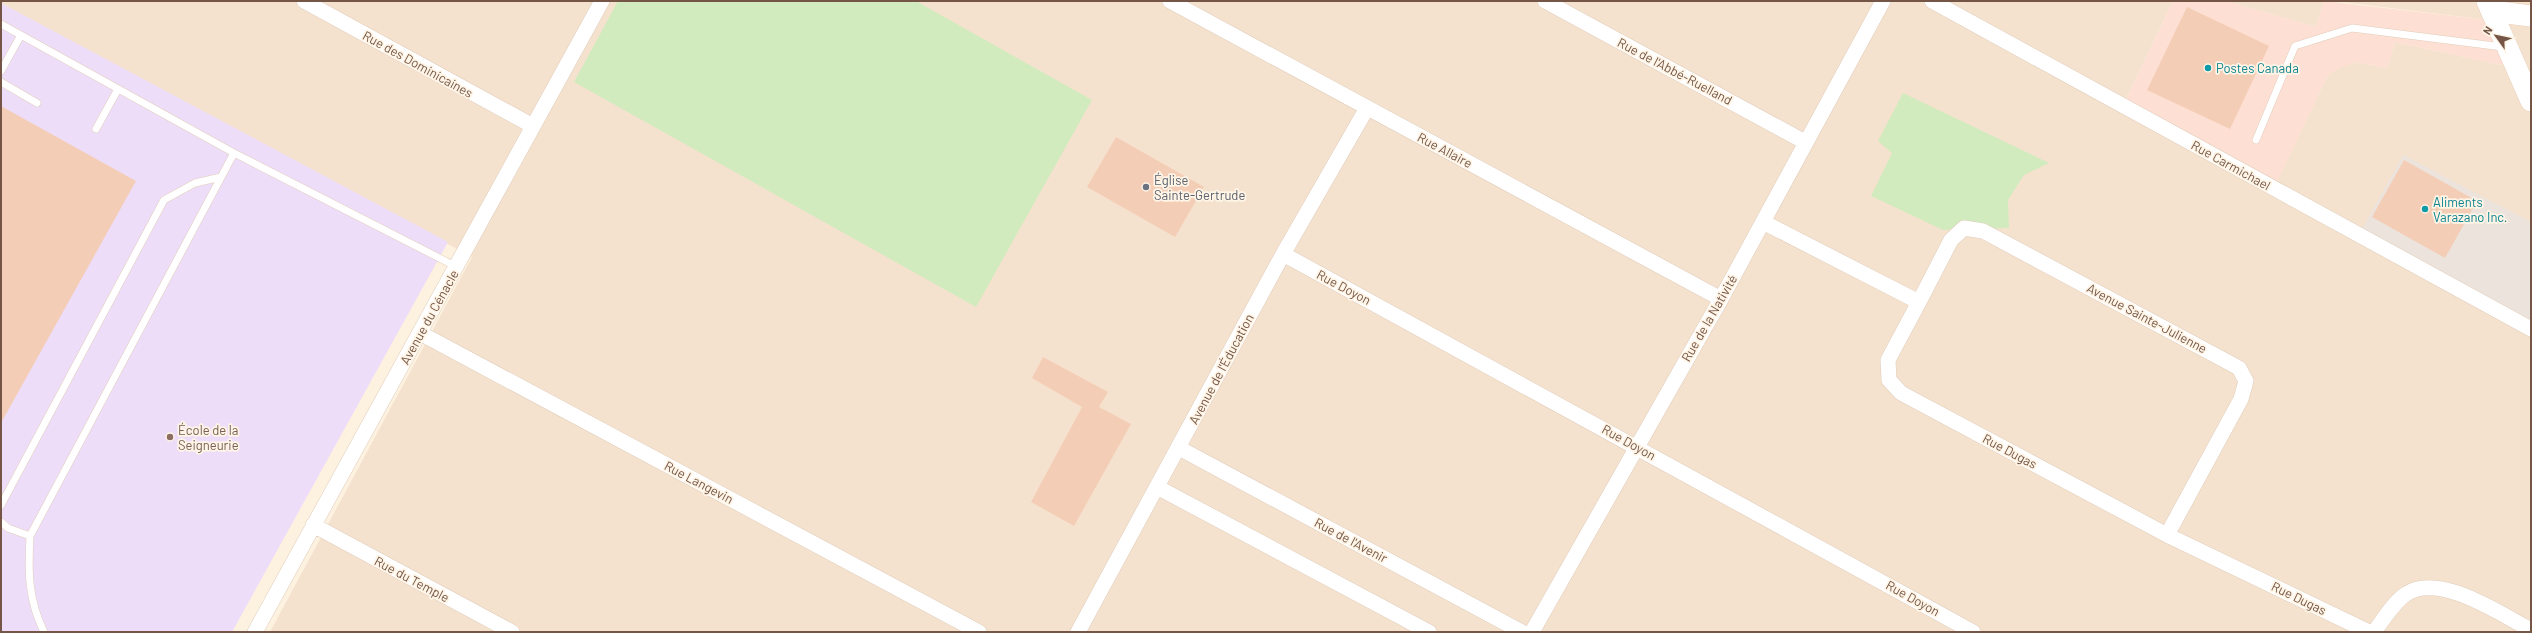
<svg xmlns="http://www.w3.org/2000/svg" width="2532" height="633" viewBox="0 0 2532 633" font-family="Barlow,sans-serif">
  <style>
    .residential { fill: #f5e2ce }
    .commercial { fill: #fedfd3 }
    .industrial { fill: #ebe3dc }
    .education { fill: #eeddf9 }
    .green { fill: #d1ebbe }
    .building { fill: #f4cdb6 }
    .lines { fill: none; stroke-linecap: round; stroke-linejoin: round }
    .lane-casing { stroke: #e1cdbb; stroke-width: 8 }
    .street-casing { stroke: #e1cdbb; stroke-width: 16 }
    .secondary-casing { stroke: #e9cfbb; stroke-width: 22 }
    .lane { stroke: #fff; stroke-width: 7 }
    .street { stroke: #fff; stroke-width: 15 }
    .secondary { stroke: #fff; stroke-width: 21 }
    .culture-dot { fill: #0f9aa8; stroke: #fff5e7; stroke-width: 1.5 }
    .worship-dot { fill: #6b7280; stroke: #fff5e7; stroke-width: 1.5 }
    .education-dot { fill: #8d6e63; stroke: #fff5e7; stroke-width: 1.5 }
    .labels { text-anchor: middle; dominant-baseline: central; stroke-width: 3.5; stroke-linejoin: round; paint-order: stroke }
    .street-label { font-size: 13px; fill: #755646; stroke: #fff5e7 }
    .culture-label { font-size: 13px; fill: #0d838f; stroke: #fff5e7; text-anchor: start }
    .worship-label { font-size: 13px; fill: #5b616d; stroke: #fff5e7; text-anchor: start }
    .education-label { font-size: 13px; fill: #785e54; stroke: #fff5e7; text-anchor: start }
  </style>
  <rect width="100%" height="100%" fill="#fdf1e0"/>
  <path class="residential" d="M1,1H2173L2123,106L2273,188L2328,75L2339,67L2357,62L2387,68L2395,42L2516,68L2496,21L2334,1H2531V222L2403,156L2531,329V632H270L472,257L1,3Z
    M2226,1H2324L2316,27Z"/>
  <path class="commercial" d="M2173,1H2226L2316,27L2324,1L2496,21L2516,68L2395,42L2387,68L2357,62L2339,68L2328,75L2274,188L2123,106Z"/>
  <path class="industrial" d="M2403,155L2531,222V329L2359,235Z"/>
  <path class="education" d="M1,3L448,242L232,632H1Z"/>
  <path class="green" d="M618,1H916L1092,100L976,307L574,82Z
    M1903,93L2049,163L2024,175L2008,200L2009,228L1943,230L1871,196L1892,153L1878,141Z"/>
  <path class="building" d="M2187,7L2269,46L2230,129L2147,90Z
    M1,106L136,181L1,423Z
    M1116,137L1204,187L1175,237L1087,187Z
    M2404,160L2477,201L2445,258L2372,217Z
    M1043,357L1108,392L1099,407L1131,424L1074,526L1031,502L1082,407L1032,378Z"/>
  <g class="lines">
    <defs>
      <path id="lane" d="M1,24L234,153L457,267
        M1,71L21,35
        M1,82L37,103
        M96,129L118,89
        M2256,140L2295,46L2352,28L2503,47
        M1,505L164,200L195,183L221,177
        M1,522L8,528L30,536
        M44,632C28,599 28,572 30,536L234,153"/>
      <path id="street" d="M304,1L533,126
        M1170,1L1721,299
        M1545,1L1805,142
        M1932,1L2531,329
        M1763,222L1919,302L1888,360L1889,380L1901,393L2167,535L2369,632
        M1283,254L1973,632
        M1919,302L1951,240L1964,228L1983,231L2239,368L2246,381L2241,399L2167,535
        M420,333L979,632
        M1179,448L1522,632
        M1157,487L1429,632
        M313,525L512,632
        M255,632L602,1
        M1078,632L1283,254L1367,108
        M1532,632L1721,299L1883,1
        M2374,632C2383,620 2393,603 2406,594C2440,572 2500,614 2531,630"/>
      <path id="secondary" d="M2487,1L2531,101
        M2491,11L2531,16"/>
    </defs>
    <use href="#lane" class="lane-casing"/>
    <use href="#street" class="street-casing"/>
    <use href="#secondary" class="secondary-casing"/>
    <use href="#lane" class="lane"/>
    <use href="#street" class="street"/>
    <use href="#secondary" class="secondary"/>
  </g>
  <g class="culture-dot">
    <circle cx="2208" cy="68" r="4"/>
    <circle cx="2425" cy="209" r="4"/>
  </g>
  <circle class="worship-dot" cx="1146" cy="187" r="4"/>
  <circle class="education-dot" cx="170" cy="437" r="4"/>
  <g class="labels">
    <g class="street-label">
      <text transform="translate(418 64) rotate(29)">Rue des Dominicaines</text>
      <text transform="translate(1675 71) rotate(28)">Rue de l'Abbé-Ruelland</text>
      <text transform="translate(1445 150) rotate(28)">Rue Allaire</text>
      <text transform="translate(2231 165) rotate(29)">Rue Carmichael</text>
      <text transform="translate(1344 287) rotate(28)">Rue Doyon</text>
      <text transform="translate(429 317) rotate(-61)">Avenue du Cénacle</text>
      <text transform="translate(1709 318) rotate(-60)">Rue de la Nativité</text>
      <text transform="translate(2147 318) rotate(28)">Avenue Sainte-Julienne</text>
      <text transform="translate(1221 369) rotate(-62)">Avenue de l'Éducation</text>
      <text transform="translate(1629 442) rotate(29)">Rue Doyon</text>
      <text transform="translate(2010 451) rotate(28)">Rue Dugas</text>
      <text transform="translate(699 482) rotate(28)">Rue Langevin</text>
      <text transform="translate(1351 540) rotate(28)">Rue de l'Avenir</text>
      <text transform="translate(412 579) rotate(28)">Rue du Temple</text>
      <text transform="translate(1913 598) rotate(29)">Rue Doyon</text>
      <text transform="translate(2299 598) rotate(26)">Rue Dugas</text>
    </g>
    <g class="culture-label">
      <text x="2216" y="68">Postes Canada</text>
      <text x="2433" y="202">Aliments<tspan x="2433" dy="15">Varazano Inc.</tspan></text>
    </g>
    <g class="worship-label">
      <text x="1154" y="180">Église<tspan x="1154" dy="15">Sainte-Gertrude</tspan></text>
    </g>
    <g class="education-label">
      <text x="178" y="430">École de la<tspan x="178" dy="15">Seigneurie</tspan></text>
    </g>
  </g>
  <rect width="2532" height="633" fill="none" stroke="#755646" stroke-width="4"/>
  <g transform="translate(2496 36) rotate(303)" stroke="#fff5e7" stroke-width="3" paint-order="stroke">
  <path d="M0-3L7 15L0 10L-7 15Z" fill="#755646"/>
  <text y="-6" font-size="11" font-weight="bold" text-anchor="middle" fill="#755646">N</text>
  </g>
</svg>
